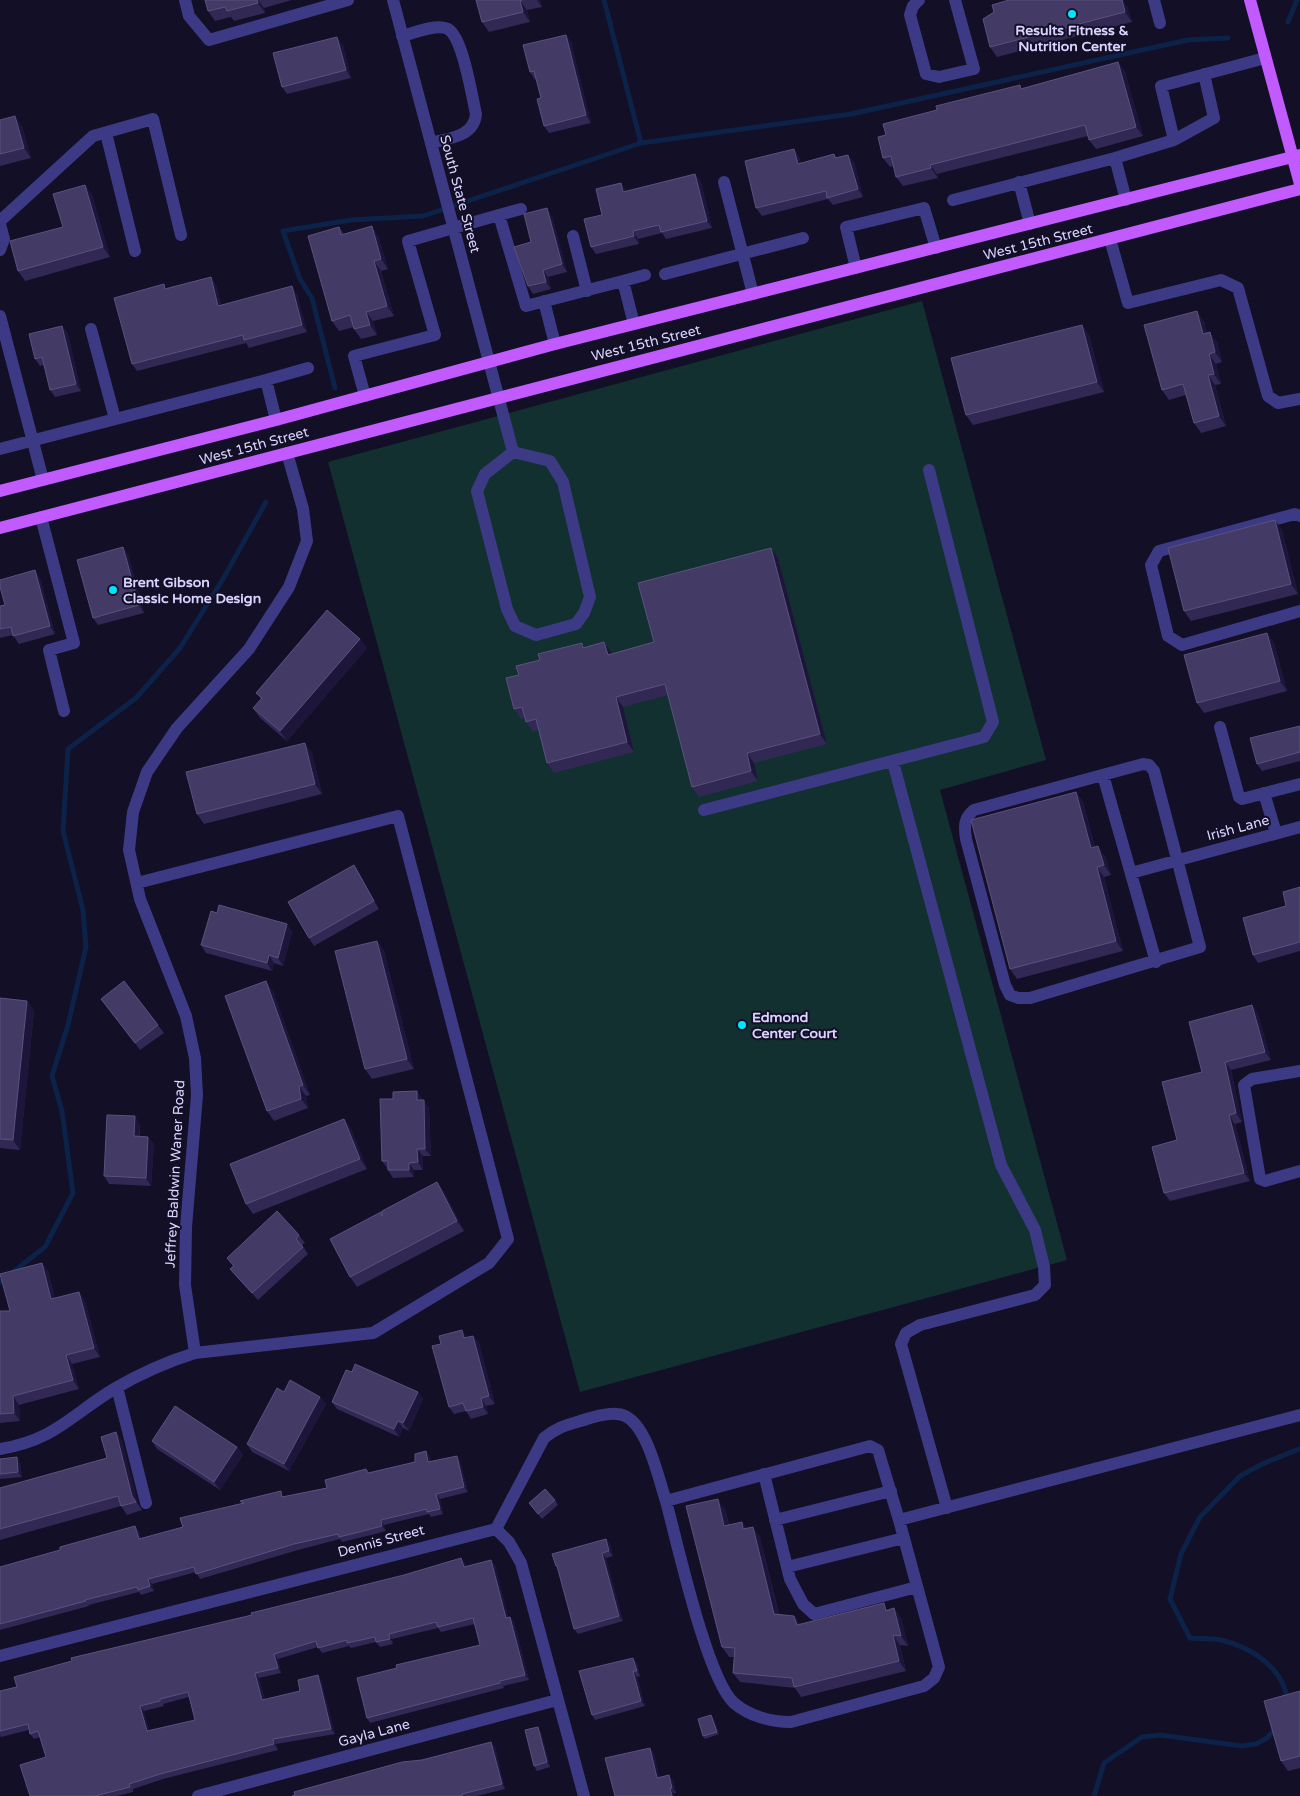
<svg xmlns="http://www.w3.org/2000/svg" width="1300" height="1796" viewBox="0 0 1300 1796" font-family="'Varela Round',sans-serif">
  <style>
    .green { fill: #12302f }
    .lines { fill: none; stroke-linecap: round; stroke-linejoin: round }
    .stream { stroke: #0c2248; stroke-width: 5 }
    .minor { stroke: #3d3a85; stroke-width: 12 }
    .major { stroke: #c25bff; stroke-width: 12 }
    .wall { fill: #312854; fill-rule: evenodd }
    .shaded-wall { fill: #1d163a }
    .building { fill: #433a66; stroke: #5a527e; fill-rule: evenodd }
    .poi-dot { fill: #00e5ff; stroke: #130f26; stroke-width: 2 }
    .labels { text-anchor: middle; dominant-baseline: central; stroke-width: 4; stroke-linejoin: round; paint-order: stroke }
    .poi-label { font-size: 14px; font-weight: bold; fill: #d9d4ff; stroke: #130f26; text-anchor: start }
    .street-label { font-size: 14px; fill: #d9d4ff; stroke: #130f26 }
  </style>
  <rect width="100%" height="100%" fill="#130f26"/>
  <path class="green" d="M922,301L1046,760L940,790L1067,1260L580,1392L328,462Z"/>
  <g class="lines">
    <path class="stream" d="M604,0L641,143
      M1288,22L1297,0
      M335,388L312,298L300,279L283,231L351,220L423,216L641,143L851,114L1188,40L1228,38
      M0,1282L45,1247L73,1193L62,1111L52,1076L68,1025L86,947L83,910L63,831L68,749L136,698L180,648L223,579L266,502
      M1287,1700C1284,1668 1251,1647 1221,1640C1211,1638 1200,1639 1190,1638L1170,1599L1181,1554L1200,1517L1240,1476L1262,1464L1299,1449
      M1094,1796L1104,1763L1142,1737L1160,1735L1242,1746L1256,1744L1267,1738L1276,1728"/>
    <path class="minor" d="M185,0L189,16L209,40L348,0
      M393,0L513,452L550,461L563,482L590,597L584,613L576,624L536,635L515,626L507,609L477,491L485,474L513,452
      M919,0L913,6L910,15L926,74L939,77L974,69L955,0
      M1154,0L1160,23
      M402,36C414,33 437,23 448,29C463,37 472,97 476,114C474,137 449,138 431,143
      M106,133L135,251
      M1174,140L1214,118L1204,74
      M724,182L753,294
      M1019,182L1030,224
      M953,200L1115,158
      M1126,200L1115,158L1174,140L1161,86L1265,58
      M499,215L521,209
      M0,221L93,136L153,119L181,235
      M0,224L4,239L0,250
      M573,236L587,291
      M1110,239L1128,303L1221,280L1238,288L1268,396L1278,403L1300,399
      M856,268L846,227L924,208L936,248
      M665,274L803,238
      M623,281L645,275
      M544,301L555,344
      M0,316L43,480
      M91,329L115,419
      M266,380L308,368
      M365,396L354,356L435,335L408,241L499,215L526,306L623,281L634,324
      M0,449L266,380L276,420
      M1300,516L1295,514L1159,551L1151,565L1168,636L1182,645L1300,611
      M41,517L74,643L49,650L64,711
      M1220,727L1239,797L1242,799L1300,784
      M893,762L1001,1165L1035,1230L1044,1267L1045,1285L1035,1295L920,1325L906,1333L901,1344L947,1508
      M1143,764L1149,765L1154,771L1200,947L1030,998H1018L1010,995L1005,985L966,839C964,826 964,818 974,810Z
      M1103,775L1156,962
      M1264,793L1276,833
      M704,810L984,737L993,722L929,470
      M1131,873L1300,827
      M137,883L398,816L508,1239L489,1263L373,1333L195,1353
      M1300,1071L1252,1079L1244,1085L1260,1179L1265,1181L1300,1171
      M117,1387L146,1503
      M0,1449C55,1440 71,1415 114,1389C141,1373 166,1362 195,1353L185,1285L186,1227L197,1095L195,1058L186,1016L140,899L129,850L133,812L147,772L177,728L249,649L289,587L307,541L303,509L287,453
      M764,1474L790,1579L803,1604L814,1614L917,1587
      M666,1501C677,1542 707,1679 734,1703C749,1716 771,1722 791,1722L924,1686L934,1678L939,1667L899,1520
      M775,1520L891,1491
      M496,1529L544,1438C559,1425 572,1424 590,1418C598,1416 608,1413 617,1414C646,1415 658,1478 666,1501L870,1446L878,1450L899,1520L1300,1415
      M787,1567L904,1538
      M0,1656L496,1529L509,1542L521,1563L584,1796
      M198,1796L557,1700"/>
    <path class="major" d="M1250,0L1300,184
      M0,491L276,420L555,344L1300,155
      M0,528L1300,189"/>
  </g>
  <path class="wall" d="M205,0H292L264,8L265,13L234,21L231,17L215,21L208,11Z
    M476,0H540L542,7L527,10L530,22L489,32L482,22Z
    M1127,6L1132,22L997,57L990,47Z
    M566,35L571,42L591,123L549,133L544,126L541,98L536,79L535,80L530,72Z
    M343,45L351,78L287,94L282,87Z
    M1118,62L1125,72L1143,136L1096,149L1089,140L1088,136L937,174L938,178L903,186L896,177L894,166L890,167L883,158L886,135L1022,88Z
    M0,120L22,126L31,158L0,166Z
    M794,149L799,157L801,163L834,154L837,158L854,162L863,197L833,205L828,199L762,216L756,208Z
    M695,174L701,182L712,228L666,239L662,233L638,239L639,244L596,254L591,247L602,215L621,183L626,191Z
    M85,185L92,195L110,257L25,281L18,271L63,227Z
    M552,216L567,272L548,277L551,289L533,294L528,286L531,242Z
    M339,227L344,234L378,236L388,269L381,271L394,316L373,321L377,335L361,339L354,329V327L339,331L332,321Z
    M211,277L216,285L221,305L297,294L307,332L249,348L246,343L137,371L132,364L167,288Z
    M1204,321L1207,333L1217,342L1222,362L1216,364L1221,384L1215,385L1226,426L1201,433L1194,423L1186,395L1169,400L1162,390Z
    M1082,325L1089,335L1104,392L973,425L966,415Z
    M62,326L68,334L81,391L55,397L50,390L44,365L40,366L35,359Z
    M1282,530L1298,594L1191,621L1184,611Z
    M771,548L778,558L827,744L754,763L758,781L699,797L692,787L668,695L623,707L634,752L554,773L547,763L538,730L533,732L526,722L525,718L521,719L514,709L519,675L585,647L604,642L612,654L654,642Z
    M128,554L144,613L98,625L93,618Z
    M40,578L55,634L19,644L13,635L0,638V606L5,605Z
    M1267,633L1274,643L1287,691L1204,713L1197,703Z
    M360,639L367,648L287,741L260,718L253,708L261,699L256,693Z
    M1300,726V761L1262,771L1257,764Z
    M312,753L322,794L204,824L197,814Z
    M1076,792L1083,802L1095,847L1105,856L1111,875L1104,877L1123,951L1017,979L1010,969Z
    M359,873L379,909L314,946L309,938Z
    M1300,887V951L1258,963L1253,955L1286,906Z
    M217,913L287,924L292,932L283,966L274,963L272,971L206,953L201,945Z
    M377,941L384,951L414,1069L372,1079L365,1069Z
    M273,991L310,1095L306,1096L308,1108L274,1121L267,1111Z
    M0,998L27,1001L34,1011L20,1150L0,1148Z
    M101,999L158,1025L164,1033L140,1050Z
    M1252,1005L1258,1014L1271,1060L1231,1070L1242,1122L1235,1124L1250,1181L1170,1201L1164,1193L1177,1140L1202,1072Z
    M422,1098V1100L429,1108L431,1156H423V1170H414V1177L393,1178L388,1170V1169L382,1161Z
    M344,1119L351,1129L367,1169L253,1214L246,1204Z
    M140,1124V1136L148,1137L154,1144L151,1186L109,1184L104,1176Z
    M437,1182L444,1192L464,1231L357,1287L350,1277L382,1214Z
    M299,1235L305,1243L302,1245L308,1254L258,1300L236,1276L230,1269L233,1266L227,1258Z
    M42,1263L48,1271L55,1299L79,1292L85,1301L100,1357L72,1364L79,1389L19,1405L20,1421L0,1423V1311H10Z
    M473,1336L479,1343L495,1404L486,1406L488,1414L471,1419L466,1411L454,1414L449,1407L467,1337Z
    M352,1372L418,1392L423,1399L409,1431L403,1428L399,1437L337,1409L332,1402Z
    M320,1397L326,1404L289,1471L252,1452L247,1444Z
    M116,1432L122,1441L138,1504L142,1510L127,1515L121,1506L0,1540V1488L107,1458Z
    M152,1441L237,1447L243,1455L220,1490L157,1449Z
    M426,1451L429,1456L431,1461H460L468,1492L440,1499L443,1514L431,1517L429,1514L384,1525L386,1531L371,1535L342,1542L340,1539L298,1550L200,1579L196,1572L152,1584L154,1591L141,1595L139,1592L89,1605V1606L0,1630V1567L139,1531L141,1539L183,1527L242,1503L240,1501L284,1496L285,1497L327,1488L369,1473L415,1462Z
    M0,1459L20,1462L22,1477L0,1479Z
    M555,1500L558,1505L542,1519L529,1503Z
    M725,1509L729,1525L742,1522L746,1528L760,1537L779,1614L800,1625L894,1608L901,1618L908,1646L900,1645L906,1671L801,1697L795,1688L740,1682L733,1673L734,1657H729L722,1647Z
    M606,1539L610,1544L613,1556L606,1558L623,1621L578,1634L574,1629L559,1570L556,1566Z
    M465,1563L466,1567L495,1565L508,1618L510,1617L514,1622L529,1680L503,1686L504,1688L370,1723L367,1718L397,1668L480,1645L475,1624L441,1632L438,1628L392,1639L393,1644L380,1647L376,1642L351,1648L349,1646L322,1653L318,1647L278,1659L281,1673L259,1678L265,1700L300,1691L321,1680L335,1734L276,1744L278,1750L163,1779L133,1789V1792L117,1796H30L46,1757L40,1737L34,1739L30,1734L29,1730L1,1737L0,1735V1691ZM189,1697L195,1720L149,1731L144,1711L164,1706L163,1704Z
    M637,1663L640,1676L637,1677L645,1706L595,1720L592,1715Z
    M1300,1691V1768L1288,1771L1281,1761Z
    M711,1715L713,1717L719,1734L705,1739L703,1736Z
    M541,1732L550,1767L537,1771L534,1766Z
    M491,1742L495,1747L505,1789L477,1796H292L422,1760Z
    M654,1753L659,1777L673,1780L676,1793H674V1796H615Z"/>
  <path class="shaded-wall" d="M257,0H258L264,8L265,13L258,3Z
    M537,0H540L542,7Z
    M1122,0H1123L1127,6L1132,22L1125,12Z
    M520,1L527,10L530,22L523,12Z
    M566,35L571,42L591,123L586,115Z
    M337,37L343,45L351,78L346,70Z
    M1118,62L1125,72L1143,136L1136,127Z
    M15,116L22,126L31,158L24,148Z
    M794,149L799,157L803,171L798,164Z
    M848,155L854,162L863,197L858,189Z
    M930,165L937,174L938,178L931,168Z
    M695,174L701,182L712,228L707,221Z
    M621,183L626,190L628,199L623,192Z
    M85,185L92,195L110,257L103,247Z
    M547,208L552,216L567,272L562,264Z
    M372,226L378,236L388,269L381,259Z
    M633,231L638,239L639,244L634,236Z
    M374,261L381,271L394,316L387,306Z
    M543,270L548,277L551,289L546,282Z
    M211,277L216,285L223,314L218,306Z
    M292,286L297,294L307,332L302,325Z
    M1197,311L1204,321L1210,344L1203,334Z
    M366,312L373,321L377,335L370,325Z
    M1082,325L1089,335L1104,392L1097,382Z
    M62,326L68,334L81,391L76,384Z
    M1210,332L1217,342L1222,362L1215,352Z
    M1209,354L1216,364L1221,384L1214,374Z
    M1208,375L1215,385L1226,426L1219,416Z
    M1275,520L1282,530L1298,594L1291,584Z
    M123,547L128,554L144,613L139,605Z
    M771,548L778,558L827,744L820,734Z
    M35,570L40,578L55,634L50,626Z
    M1267,633L1274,643L1287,691L1280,681Z
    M360,639L367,648L287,741L280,731Z
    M604,642L611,652L615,665L608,655Z
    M616,697L623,707L634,752L627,742Z
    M305,743L312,753L322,794L315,784Z
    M747,753L754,763L758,781L751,771Z
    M1076,792L1083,802L1098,858L1091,848Z
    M1098,846L1105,856L1111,875L1104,865Z
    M354,865L359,873L379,909L374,901Z
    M1097,867L1104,877L1123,951L1116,941Z
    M287,924L292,932L283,966L278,958Z
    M377,941L384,951L414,1069L407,1059Z
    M269,955L274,963L272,971L267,963Z
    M266,981L273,991L310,1095L303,1085Z
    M27,1001L34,1011L20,1150L13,1140Z
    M1252,1005L1258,1014L1271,1060L1265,1052Z
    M1225,1062L1231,1070L1242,1122L1236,1113Z
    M299,1086L306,1096L308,1108L301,1099Z
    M417,1091L422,1098V1108L417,1100Z
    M424,1100L429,1108L431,1156L425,1149Z
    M1229,1115L1235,1124L1250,1181L1244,1173Z
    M135,1116L140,1124L139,1143L134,1136Z
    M344,1119L351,1129L367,1169L360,1159Z
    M148,1137L154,1144L151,1186L146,1178Z
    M417,1149L423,1156V1170L418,1162Z
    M409,1163L414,1170V1177L409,1170Z
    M437,1182L444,1192L464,1231L457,1221Z
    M42,1263L48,1271L57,1308L51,1299Z
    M79,1292L85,1301L100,1357L94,1348Z
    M462,1330L467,1337L464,1338Z
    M473,1336L479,1343L495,1404L489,1396Z
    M66,1355L72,1364L79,1389L73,1380Z
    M418,1392L423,1399L409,1431L403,1423Z
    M13,1396L19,1405L20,1421L14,1413Z
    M320,1397L326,1404L289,1471L284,1464Z
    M481,1398L486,1406L488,1414L483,1407Z
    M398,1421L403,1428L399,1437L394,1429Z
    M116,1432L122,1441L138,1504L132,1496Z
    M237,1447L243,1455L220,1490L214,1482Z
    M426,1451L429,1456L432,1467L428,1462Z
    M457,1456L460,1461L468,1492L464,1487Z
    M17,1457L20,1462L22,1477L18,1472Z
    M436,1494L440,1499L443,1514L440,1509Z
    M718,1499L725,1509L731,1536L724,1526Z
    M381,1520L384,1525L386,1531L382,1526Z
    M742,1522L749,1532L743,1529Z
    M135,1526L139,1531L142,1544L139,1539Z
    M753,1527L760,1537L781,1624L774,1614Z
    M606,1539L610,1544L613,1556L609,1551Z
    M602,1553L606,1558L623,1621L619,1616Z
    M461,1558L465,1563L467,1572L464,1567Z
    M491,1560L495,1565L510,1623L506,1618Z
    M148,1579L152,1584L154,1591L150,1586Z
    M894,1608L901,1618L908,1646L901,1636Z
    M794,1616L801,1625H797Z
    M510,1617L514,1622L529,1680L525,1675Z
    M389,1634L392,1639L393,1644L390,1639Z
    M893,1635L900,1645L906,1671L899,1661Z
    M274,1654L278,1659L281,1673L278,1668Z
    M633,1658L637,1663L640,1676L637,1671Z
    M633,1671L637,1677L645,1706L641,1701Z
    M255,1673L259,1678L266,1705L262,1700Z
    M318,1675L321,1680L335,1734L331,1729Z
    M140,1706L144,1711L151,1736L147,1731Z
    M711,1715L713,1717L719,1734L717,1732Z
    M538,1727L541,1732L550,1767L547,1762Z
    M273,1739L276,1744L278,1750L274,1744Z
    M491,1742L495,1747L505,1789L502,1784Z
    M650,1748L654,1753L661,1783L657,1778Z
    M669,1775L673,1780L676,1793L672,1788Z
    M670,1788L674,1793V1796H672Z"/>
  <path class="building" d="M205,0H257L258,3L227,11L225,7L208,11Z
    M476,0H522L520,1L523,12L482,22Z
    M1009,0H1122L1125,12L990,47L983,19L994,12L992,5Z
    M566,35L586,115L544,126L537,99L541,98L534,71L530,72L523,45Z
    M337,37L346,70L282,87L273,53Z
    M1118,62L1136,127L1089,140L1085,125L930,165L931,168L896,177L891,156L883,158L878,137L886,135L883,124L937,110L936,106L1020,85L1021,89Z
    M15,116L24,148L0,154V120Z
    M794,149L798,164L834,154L835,158L848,155L858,189L827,198L826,191L756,208L745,161Z
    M695,174L707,221L661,232L659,225L633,231L634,236L591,247L584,219L602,215L596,189L621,183L623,192Z
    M85,185L103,247L18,271L10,241L63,227L53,194Z
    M547,208L562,264L543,270L546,282L528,286L514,247L531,242L524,214Z
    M372,226L381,259L374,261L387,306L366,312L370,325L354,329L350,315L332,321L308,236L339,227L341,235Z
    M211,277L218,306L292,286L302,325L244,340L243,335L132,364L114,298L164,284L165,289Z
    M1197,311L1203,334L1210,332L1215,352L1209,354L1214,374L1208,375L1219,416L1194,423L1183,384L1162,390L1144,325Z
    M1082,325L1097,382L966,415L951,358Z
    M62,326L76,384L50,390L42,357L35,359L29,334Z
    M1275,520L1291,584L1184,611L1168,548Z
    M123,547L139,605L93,618L77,560Z
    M771,548L820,734L747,753L751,771L692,787L665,684L616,697L627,742L547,763L536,719L526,722L522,707L514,709L506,678L519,675L516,666L540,660L538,654L582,643L583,648L604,642L608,655L654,642L638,583Z
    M35,570L50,626L13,636L11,627L0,629V606L5,605L0,587V580Z
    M327,610L360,639L280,731L253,708L262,698L256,693Z
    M1267,633L1280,681L1197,703L1184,655Z
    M1300,726V752L1257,764L1250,738Z
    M305,743L315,784L197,814L186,772Z
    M1076,792L1091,848L1098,846L1104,865L1097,867L1116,941L1010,969L971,820Z
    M354,865L374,901L309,938L288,902Z
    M1300,887V942L1253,955L1243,918L1286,906L1283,892Z
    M219,905L287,924L278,958L269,955L267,963L201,945L211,911L217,913Z
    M377,941L407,1059L365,1069L335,951Z
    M124,981L158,1025L135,1043L101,999Z
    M266,981L303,1085L299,1086L301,1099L267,1111L225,996Z
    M0,998L27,1001L13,1140L0,1139Z
    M1252,1005L1265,1052L1225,1062L1236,1113L1229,1115L1244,1173L1164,1193L1152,1147L1177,1140L1162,1082L1202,1072L1189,1022Z
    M417,1091V1100H424L425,1149H417L418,1162L409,1163V1170H388V1161H382L380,1099H393V1092Z
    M107,1115L135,1116L134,1136L148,1137L146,1178L104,1176Z
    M344,1119L360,1159L246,1204L230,1164Z
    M437,1182L457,1221L350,1277L330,1239L381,1212L382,1216V1211Z
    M277,1211L299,1235L296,1239L303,1247L252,1293L230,1269L234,1266L227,1258Z
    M42,1263L51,1299L79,1292L94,1348L66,1355L73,1380L13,1396L14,1413L0,1414V1311H10L0,1274Z
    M462,1330L464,1338L473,1336L489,1396L481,1398L483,1407L466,1411L463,1403L449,1407L432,1346L441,1344L439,1336Z
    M355,1364L418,1392L403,1423L398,1421L394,1429L332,1402L346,1370L352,1372Z
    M290,1380L320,1397L284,1464L247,1444L277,1388L284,1392Z
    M175,1406L237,1447L214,1482L152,1441Z
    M116,1432L132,1496L136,1502L121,1506L118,1496L0,1529V1488L107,1458L101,1437Z
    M426,1451L428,1462L457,1456L464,1487L436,1494L440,1509L427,1512V1509L381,1520L382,1526L367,1530L339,1537L338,1534L294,1544L196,1574L194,1567L148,1579L150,1586L138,1590L137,1587L85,1600L86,1601L0,1624V1567L60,1550V1547L135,1526L139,1539L183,1527L180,1518L244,1503L240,1501L281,1491L282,1497L327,1488L325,1480L366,1469L368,1473L415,1462V1454Z
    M17,1457L18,1472L0,1474V1459Z
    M545,1489L555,1500L538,1514L529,1503Z
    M718,1499L724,1526L742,1522L743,1529L753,1527L774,1614L794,1616L797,1625L884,1603L886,1611L894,1608L901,1636L893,1635L899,1661L794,1687L792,1678L733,1673L735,1648L722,1647L686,1506Z
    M606,1539L609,1551L602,1553L619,1616L574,1629L557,1566H556L552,1554Z
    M461,1558L464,1567L491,1560L506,1618L510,1617L525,1675L500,1681V1683L367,1718L357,1678L397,1668L396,1665L480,1645L473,1618L438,1627L436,1622L389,1634L390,1639L376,1642L375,1637L347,1643V1640L318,1648L316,1641L274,1654L278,1668L255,1673L262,1700L300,1691L298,1680L318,1675L331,1729L273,1739L274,1744L160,1774L129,1784L130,1787L95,1796H30L20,1765L46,1757L38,1731L30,1734L28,1724L0,1731V1691L17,1687L14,1677L72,1661L71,1658L252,1615L251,1613L404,1575ZM188,1692L195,1720L147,1731L140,1706L160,1701V1699Z
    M633,1658L637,1671H633L641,1701L592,1715L579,1671Z
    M1300,1691V1756L1281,1761L1264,1701Z
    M711,1715L717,1732L703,1736L698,1719Z
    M538,1727L547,1762L534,1766L525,1730Z
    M491,1742L502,1784L462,1794V1796H292L295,1795L294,1792L402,1762L422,1760Z
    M650,1748L657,1778L669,1775L672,1788H670L672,1796H615L605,1758Z"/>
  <g class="poi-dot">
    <circle cx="1072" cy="14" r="5"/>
    <circle cx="113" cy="590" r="5"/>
    <circle cx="742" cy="1025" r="5"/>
  </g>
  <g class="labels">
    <g class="poi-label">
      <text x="1072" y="30" text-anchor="middle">Results Fitness &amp;<tspan x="1072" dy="16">Nutrition Center</tspan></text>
      <text x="123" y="582">Brent Gibson<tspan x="123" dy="16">Classic Home Design</tspan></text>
      <text x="752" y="1017">Edmond<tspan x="752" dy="16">Center Court</tspan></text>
    </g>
    <g class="street-label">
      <text transform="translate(460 194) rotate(75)">South State Street</text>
      <text transform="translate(1038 242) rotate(-14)">West 15th Street</text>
      <text transform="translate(646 343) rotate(-14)">West 15th Street</text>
      <text transform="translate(254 446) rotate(-15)">West 15th Street</text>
      <text transform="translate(1238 828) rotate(-15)">Irish Lane</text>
      <text transform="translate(175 1174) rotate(-87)">Jeffrey Baldwin Waner Road</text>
      <text transform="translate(381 1541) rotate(-15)">Dennis Street</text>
      <text transform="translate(374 1733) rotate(-15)">Gayla Lane</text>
    </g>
  </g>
</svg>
